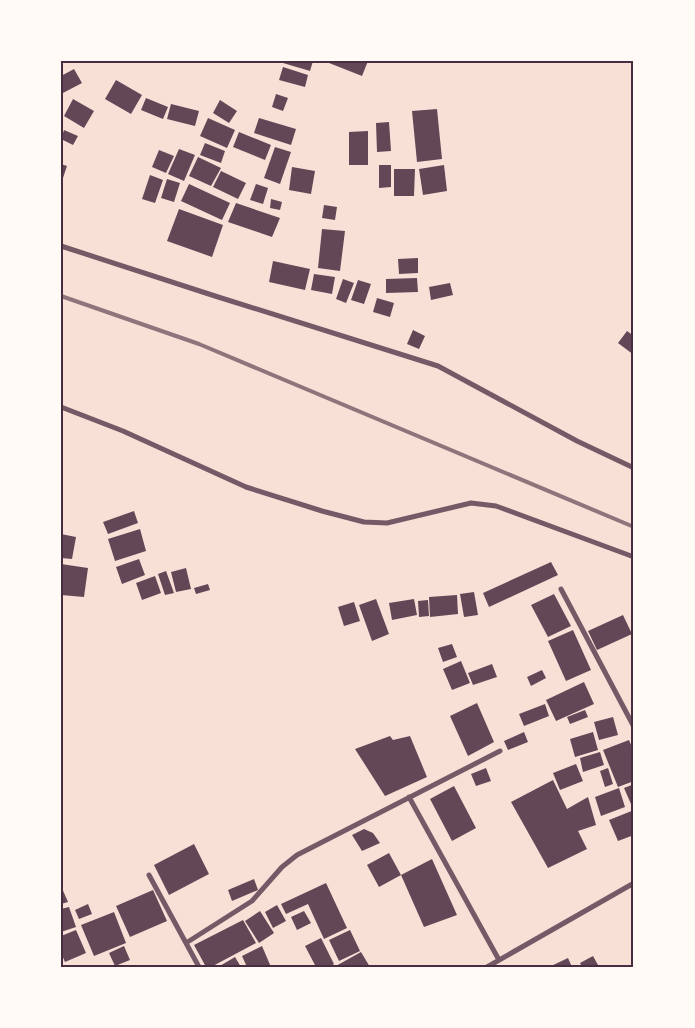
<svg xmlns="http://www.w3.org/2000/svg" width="695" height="1028" viewBox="0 0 695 1028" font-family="'Noto Serif',serif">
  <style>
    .building { fill: #644757 }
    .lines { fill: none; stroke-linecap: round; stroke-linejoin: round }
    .minor { stroke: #755966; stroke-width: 5 }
    .rail { stroke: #8f747c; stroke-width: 4 }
    .neatline { fill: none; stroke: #4a2c40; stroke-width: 2 }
  </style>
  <rect width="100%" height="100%" fill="#f7e1d7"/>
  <path class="building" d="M283,61H313L310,71L283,63Z
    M324,61H368L362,76Z
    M283,67L308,75L305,87L279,80Z
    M74,69L82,83L61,94V76Z
    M116,80L142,95L131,114L105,99Z
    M276,94L288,98L283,111L272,107Z
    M146,98L168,107L163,119L141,110Z
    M73,99L94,111L84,128L64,116Z
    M220,100L237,111L229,123L213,113Z
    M171,104L199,111L195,126L167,119Z
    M437,109L442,159L417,162L412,111Z
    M208,118L235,130L227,148L200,136Z
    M259,118L296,129L291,145L254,133Z
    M389,122L391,151L377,152L376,123Z
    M64,130L78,136L73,145L61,139Z
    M368,131V165H349V132Z
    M239,132L271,145L265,160L233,147Z
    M205,143L225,151L221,163L200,155Z
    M275,147L291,152L280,184L264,178Z
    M179,149L195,155L184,181L168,174Z
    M159,150L174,156L166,173L152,167Z
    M198,157L221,168L211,186L189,176Z
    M61,164L67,166L62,181H61Z
    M379,165H391V187L379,188Z
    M444,165L447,191L423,195L419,169Z
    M292,167L315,171L311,194L289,190Z
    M394,169H415L414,196H394Z
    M221,171L246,183L238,199L213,187Z
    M150,175L163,180L155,203L142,199Z
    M167,179L180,183L174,202L161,198Z
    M189,184L230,203L222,220L181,201Z
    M256,184L268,188L263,204L250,200Z
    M271,199L282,202L280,210L270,208Z
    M236,203L280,218L272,237L228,222Z
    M324,205L337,207L335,220L322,218Z
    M179,209L223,225L212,257L167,241Z
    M322,229L345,231L340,271L318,268Z
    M418,258V273L399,274L398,259Z
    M273,261L310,269L305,290L269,282Z
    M314,274L335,277L332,294L311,290Z
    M417,278L418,292L386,293V279Z
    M343,279L354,283L346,303L336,299Z
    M358,280L371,284L364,304L351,300Z
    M450,283L453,295L431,300L429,287Z
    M377,298L394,303L390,317L373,312Z
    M413,330L425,336L419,349L407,344Z
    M627,331L634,336V355L618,343Z
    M134,511L138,523L108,534L103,522Z
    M140,529L146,551L115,561L108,539Z
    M61,534L76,537L72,559L61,558Z
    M139,559L145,575L122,584L116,567Z
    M551,562L558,575L489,607L483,593Z
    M61,564L88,568L84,597L61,595Z
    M186,568L191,589L176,592L171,572Z
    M166,571L174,593L165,595L158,574Z
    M155,576L161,593L142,600L136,583Z
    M208,584L210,590L196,594L194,588Z
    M474,592L478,615L464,617L460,594Z
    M554,594L571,626L548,637L531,605Z
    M457,595L458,614L430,617L429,597Z
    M376,599L389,634L372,641L359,605Z
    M414,599L417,615L392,620L389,603Z
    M428,600L429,616L419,617L418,601Z
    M354,602L360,621L344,626L338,607Z
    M623,615L632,634L597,650L588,631Z
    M573,630L591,670L566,681L548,641Z
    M452,644L457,657L443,662L438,648Z
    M461,661L470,683L452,690L443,669Z
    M492,664L497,677L473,685L468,673Z
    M542,670L546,678L531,686L527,677Z
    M584,682L594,704L556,721L546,700Z
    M477,703L494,742L468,756L450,716Z
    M545,704L549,716L524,726L519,714Z
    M585,710L588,717L570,724L567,717Z
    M613,717L618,735L599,740L594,722Z
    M524,732L528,742L508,750L504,741Z
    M593,732L598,750L575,757L570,739Z
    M390,736L393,740L410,736L427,777L385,796L355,749Z
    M629,740L634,752V781L618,787L603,750Z
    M600,752L604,765L583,772L580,758Z
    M576,764L583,781L560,790L553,773Z
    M486,768L491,781L476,786L471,774Z
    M608,768L613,784L605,787L600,771Z
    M553,780L567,809L588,797L596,825L578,831L587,849L548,868L511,802Z
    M634,784V803L631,804L624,788Z
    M454,786L476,828L452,841L430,799Z
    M619,788L625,807L601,816L595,797Z
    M634,810V835L618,841L609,820Z
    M364,829L373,833L380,843L362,851L352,835Z
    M194,844L209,874L169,895L154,865Z
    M389,853L401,875L379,887L367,865Z
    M432,859L457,915L424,927L401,875Z
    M254,879L258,890L232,901L228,890Z
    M326,883L347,928L324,939L308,904L286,914L281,904Z
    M61,886L68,902L61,904Z
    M153,890L167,921L130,937L116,906Z
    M88,904L92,914L79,919L75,910Z
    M277,905L286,921L273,928L265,912Z
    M69,907L76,927L61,932V909Z
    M260,911L274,933L259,943L245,921Z
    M304,911L311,923L297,930L291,917Z
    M114,912L126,943L94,956L81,925Z
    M243,920L256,943L211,967H206L194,945Z
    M76,930L86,953L65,962L61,953V936Z
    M350,930L360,951L339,961L329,940Z
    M321,938L334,964L330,967H316L305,946Z
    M124,946L130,960L115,966L109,953Z
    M262,946L271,967H247L242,956Z
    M361,952L370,967H334Z
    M593,956L598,965L595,967H582L580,963Z
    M235,957L241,967H218Z
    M568,958L572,967H549Z"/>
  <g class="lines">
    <path class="minor" d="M61,246L215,296L438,366L577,441L634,468
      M61,407L123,431L246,487L322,511L364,522L387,523L471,503L496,506L634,557
      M561,589L634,727
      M409,797L499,960
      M149,875L199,967
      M186,943L252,901L282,867L297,855L500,751
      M487,967L634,883"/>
    <path class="rail" d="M61,296L199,344L634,527"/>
  </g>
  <rect width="695" height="1028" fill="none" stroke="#fffaf5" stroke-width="125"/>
  <rect x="62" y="62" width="570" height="904" class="neatline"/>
</svg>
